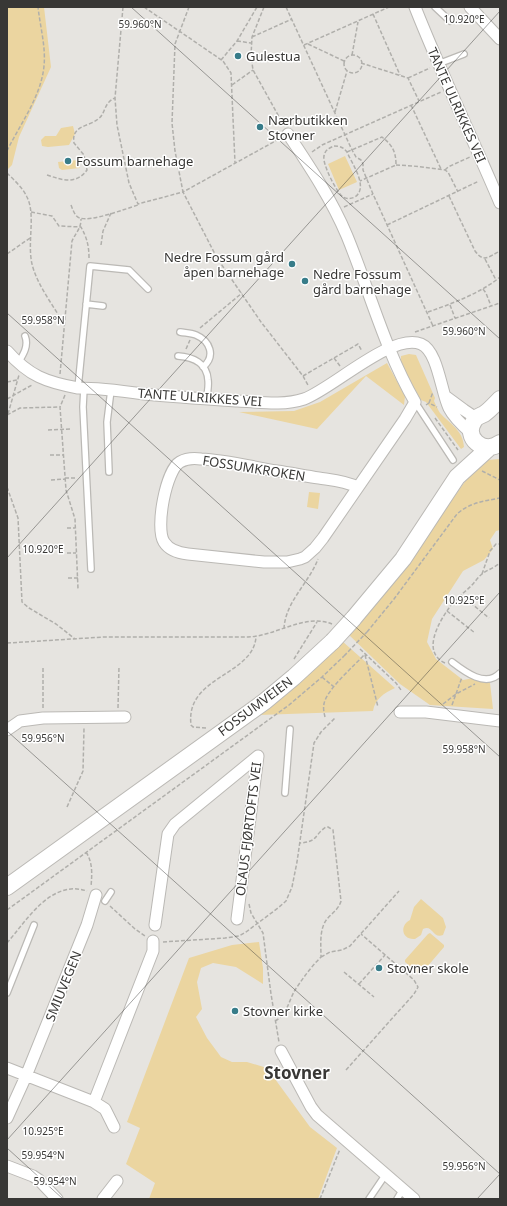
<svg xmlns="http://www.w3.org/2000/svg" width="507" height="1206" viewBox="0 0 507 1206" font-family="'Noto Sans',sans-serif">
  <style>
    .green { fill: #ebd5a0 }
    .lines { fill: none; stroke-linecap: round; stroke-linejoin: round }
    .lane-casing { stroke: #bbb9b5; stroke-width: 8 }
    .street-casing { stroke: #bbb9b5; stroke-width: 13 }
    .secondary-casing { stroke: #bbb9b5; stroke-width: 18 }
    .path { stroke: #b0afab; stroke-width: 1.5; stroke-dasharray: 4 2; stroke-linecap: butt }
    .lane { stroke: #fff; stroke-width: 5.5 }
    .street { stroke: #fff; stroke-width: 11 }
    .secondary { stroke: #fff; stroke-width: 16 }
    .secondary-bridge-casing { stroke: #bbb9b5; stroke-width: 18; stroke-linecap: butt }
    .path-bridge { stroke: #b0afab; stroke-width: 1.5; stroke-dasharray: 4 2; stroke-linecap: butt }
    .secondary-bridge { stroke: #fff; stroke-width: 16 }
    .ticks { fill: none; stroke: #383735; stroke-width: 1; stroke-opacity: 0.45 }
    .poi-dot { fill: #377c89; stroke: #fff; stroke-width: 1.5 }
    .labels { text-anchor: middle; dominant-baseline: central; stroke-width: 3; stroke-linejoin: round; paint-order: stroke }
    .poi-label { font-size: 13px; fill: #383735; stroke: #fff; text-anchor: start }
    .street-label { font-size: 13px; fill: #383735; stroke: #fff }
    .district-label { font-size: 17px; font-weight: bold; fill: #383735; stroke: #fff }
    .ticks-label { font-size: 10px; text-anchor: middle; fill: #383735; stroke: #fff; stroke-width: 3; stroke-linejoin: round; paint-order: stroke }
  </style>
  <rect width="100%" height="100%" fill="#e6e4e0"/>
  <path class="green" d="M7,7H44L51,67L19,137L12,165L7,170Z
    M73,126L75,134L69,145L48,147L42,146L41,140L45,136H56L61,128Z
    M345,156L357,182L339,190L328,164Z
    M78,160L80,168L62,170L59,168L58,162Z
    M409,354L416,355L435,398L434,401C436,405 438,410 440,413C450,424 463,430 464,447L461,449L426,402L421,400L401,365V356Z
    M387,363L405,396L404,405L366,376L317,429L239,412L294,411L320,402Z
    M500,459V530L496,531L490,540L493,549L484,560L463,571L432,619L427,642L436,659L463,680L474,678L490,683L493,709L430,705L400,684L348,634L378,602L409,561L471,473L488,460Z
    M309,492L320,493L318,509L307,507Z
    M342,641L395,688C384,693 375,699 373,711L259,715C288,692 318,669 342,641Z
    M421,899L443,918L446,927L443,935C432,939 433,924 423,929L421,935L415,939C402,940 399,926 410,920L414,907Z
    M430,933L444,945V947L421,974H419L405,962V960L428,934Z
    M259,942L263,968V984L236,967L213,963L201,968L197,982L202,1009L196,1017L207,1038L221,1057L232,1062H247L267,1068L310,1127L337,1148L318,1199H149L155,1183L126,1164L140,1128L127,1122L189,958L232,945Z"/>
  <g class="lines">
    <defs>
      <path id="lane" d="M435,7L450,21
        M438,64L464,54
        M86,304L103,306
        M180,332C185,333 191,333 196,335C210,341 216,356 203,367
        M178,356C193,357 207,363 208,380C209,386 207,393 207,399
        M18,363C23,355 29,346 25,336
        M78,388L90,266L129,270L148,289
        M84,388L83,407L91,569
        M415,402L453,460
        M109,472L107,422L111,390
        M452,662C465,672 486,688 500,673
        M285,793L290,729
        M105,901L111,892
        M7,993L34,925
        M369,1199L386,1174
        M397,1199L403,1189"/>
      <path id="street" d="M415,7C441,73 472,137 500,203
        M470,7L500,39
        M288,134C310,167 332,200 347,236C370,292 385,350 415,402L405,419L323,538L315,548L305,557L300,559L287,562H264L188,554C179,553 169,550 164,542C155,528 166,470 180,462C187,458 194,458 201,459C226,460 252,467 277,471C291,473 305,476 319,478C332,480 346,481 357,487
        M7,351C29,376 46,382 78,388C100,388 122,391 144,394C175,397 207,399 238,401C259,402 283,406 304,399C332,389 392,332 421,344C438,351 441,392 449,408C454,418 463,426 471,433
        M445,396L464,410L476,418
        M400,712H426L500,721
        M7,730L20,721L43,718L125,717
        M237,919L258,756
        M155,925L168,834L175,824L258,756
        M281,1051L311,1107L317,1115L414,1199
        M7,1068L94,1102L105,1109L114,1127
        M94,1102L153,951V941
        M7,1118L26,1076L87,925L96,895
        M7,1166L33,1176L39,1180L57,1199
        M103,1199L117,1181"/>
      <path id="secondary" d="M500,399C495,404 490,410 484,414C480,416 476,417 474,421C463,438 484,455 500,443
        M353,619L403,559L457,477L490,447
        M7,887L264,702L294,677L333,641"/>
    </defs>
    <use href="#lane" class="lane-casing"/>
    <use href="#street" class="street-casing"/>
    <use href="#secondary" class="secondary-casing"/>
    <path class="path" d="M123,7L115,98L117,125L129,183L138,204L183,192L175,151L172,123L175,44L189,7
      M144,7L223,61L231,73L235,163
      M264,7L252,37L251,56L253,70L283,124
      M286,7L352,150L356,157L361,160L363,164V170L373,194L433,326
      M373,14L400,75
      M252,37L292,19
      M237,41L251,43
      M308,44L344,61
      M304,45L389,7
      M352,55L358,22
      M344 64a9 9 0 1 1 18 0a9 9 0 1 1-18 0Z
      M221,60L237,41L257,7
      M361,63L408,78L419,101
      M408,78L430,68
      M232,85L253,70
      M411,105L441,169
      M335,112L347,71
      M279,139L183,192L217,258L261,322L303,376L308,385
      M334,146C340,146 343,147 347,152C352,164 369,187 355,197C351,199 347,199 343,197C337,193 322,164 324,156C325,150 329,148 334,146Z
      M7,151C20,124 41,97 44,66C46,47 40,26 38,7
      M312,152L322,145L441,92
      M347,152L382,137C392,145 396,151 396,165L360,181
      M396,165L413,166L445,170L448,172L458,192
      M445,170L448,167L470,157
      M7,173C14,180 23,188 27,197C36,215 27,242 32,264C37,285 53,305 64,324
      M47,175C62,180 76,185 87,170L84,155L74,143C71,125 89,127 98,119C106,114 103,103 115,98
      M449,196L475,251C484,263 488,257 500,251
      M71,205C73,210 75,217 80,218C91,222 125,209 138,205
      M344,207L373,194
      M31,212L52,216L59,226L81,227C87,238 89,246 89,258
      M387,225L479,181
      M101,245L103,231L111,213
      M7,254L30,238
      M485,259L496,280
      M483,289L486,293L491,306
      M450,305L455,318
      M428,312C451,304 481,293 500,277
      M200,328L242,293
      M415,332L500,303
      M186,349L190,340
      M334,358L340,366
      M60,374L72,241C76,232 81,229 81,219
      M303,376L358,344L362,351
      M7,382L17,380
      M65,395L60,407L66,490L75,519L78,589
      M7,399L32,385
      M429,403L433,392
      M426,405L429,403L437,407
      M8,414L19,375
      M7,415L20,408L60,407
      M435,418L458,450
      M48,430L71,429
      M50,455H64
      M482,471L500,480
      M65,478H75
      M51,480L65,479
      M7,487L18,518L22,602L29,608L56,624L75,639
      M67,528H75
      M67,553H76
      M482,574L490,551L496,544H500
      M68,578H78
      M461,595L489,618
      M447,611L475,633
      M284,629C285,602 309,583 318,559
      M367,632L394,599L457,514C469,503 484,501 500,498
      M7,643L104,637H248C276,636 305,613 332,624
      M360,649L396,683L401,690
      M365,655L378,707
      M294,659L317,622
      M445,663C421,652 439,622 449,608C455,599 464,593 471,586C475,582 478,577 482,574C487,570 494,568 500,563
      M322,677L334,687
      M443,704L456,694L475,684
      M452,705L462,677
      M43,708V668
      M118,708L119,666
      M325,717C324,713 323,708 324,704C326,690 355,665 365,654
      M206,728L193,727L191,725C185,676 253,676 256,637
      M67,807L83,771L84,728
      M86,852C93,863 92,874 91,887
      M249,904L251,913L263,933L271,994L279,1042
      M110,906L135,929L145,936
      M7,910L289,705L322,677L344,656
      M163,942L225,938L239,936L246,932L278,908L286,901L292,887L297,862L314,743L321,732L335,718
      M7,943C27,920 51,879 87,891
      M321,957L330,952L342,950L350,946L399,891
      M344,972L374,997
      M359,984L385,955
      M275,1021C287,1015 289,1000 295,990C303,978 311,967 321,957C321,945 319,929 327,919C332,913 339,909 341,901L333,830L328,827H326C314,835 318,842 300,843
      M346,1070L414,994L418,987L414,980L361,934
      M320,1199L340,1149"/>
    <use href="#lane" class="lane"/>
    <use href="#street" class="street"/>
    <use href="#secondary" class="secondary"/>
    <defs>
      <path id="secondary-bridge" d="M333,641L353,619"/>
    </defs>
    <use href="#secondary-bridge" class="secondary-bridge-casing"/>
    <path class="path-bridge" d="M344,656L367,632"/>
    <use href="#secondary-bridge" class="secondary-bridge"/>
  </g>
  <path class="ticks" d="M131,7L500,339M7,313L500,757M7,558L500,11M7,731L500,1174M7,1140L500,592M7,1148L63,1199M477,1199L500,1174"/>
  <g class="poi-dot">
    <circle cx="238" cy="56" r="4"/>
    <circle cx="260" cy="127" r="4"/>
    <circle cx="68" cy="161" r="4"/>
    <circle cx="292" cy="264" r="4"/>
    <circle cx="305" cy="281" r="4"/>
    <circle cx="379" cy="968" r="4"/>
    <circle cx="235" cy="1011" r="4"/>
  </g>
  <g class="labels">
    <g class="poi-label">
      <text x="246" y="56">Gulestua</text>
      <text x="268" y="120">Nærbutikken<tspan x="268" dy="15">Stovner</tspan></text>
      <text x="76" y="161">Fossum barnehage</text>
      <text x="284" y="257" text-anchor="end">Nedre Fossum gård<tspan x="284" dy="15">åpen barnehage</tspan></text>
      <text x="313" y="274">Nedre Fossum<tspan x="313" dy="15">gård barnehage</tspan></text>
      <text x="387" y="968">Stovner skole</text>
      <text x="243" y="1011">Stovner kirke</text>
    </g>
    <g class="street-label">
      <text transform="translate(457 105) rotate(66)">TANTE ULRIKKES VEI</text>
      <text transform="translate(200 397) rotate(4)">TANTE ULRIKKES VEI</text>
      <text transform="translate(254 468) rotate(9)">FOSSUMKROKEN</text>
      <text transform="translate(255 706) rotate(-37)">FOSSUMVEIEN</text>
      <text transform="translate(248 829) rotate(-83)">OLAUS FJØRTOFTS VEI</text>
      <text transform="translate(63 986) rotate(-68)">SMIUVEGEN</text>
    </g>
    <g class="district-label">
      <text x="297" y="1072">Stovner</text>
    </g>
  </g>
  <g class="ticks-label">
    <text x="464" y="23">10.920°E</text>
    <text x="140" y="28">59.960°N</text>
    <text x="43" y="324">59.958°N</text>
    <text x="464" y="335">59.960°N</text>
    <text x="43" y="553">10.920°E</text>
    <text x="464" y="604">10.925°E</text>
    <text x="43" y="742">59.956°N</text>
    <text x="464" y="753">59.958°N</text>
    <text x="43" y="1135">10.925°E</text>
    <text x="43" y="1159">59.954°N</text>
    <text x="464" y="1170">59.956°N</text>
    <text x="55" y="1185">59.954°N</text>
  </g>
  <rect width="507" height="1206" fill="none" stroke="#383735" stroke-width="16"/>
</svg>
